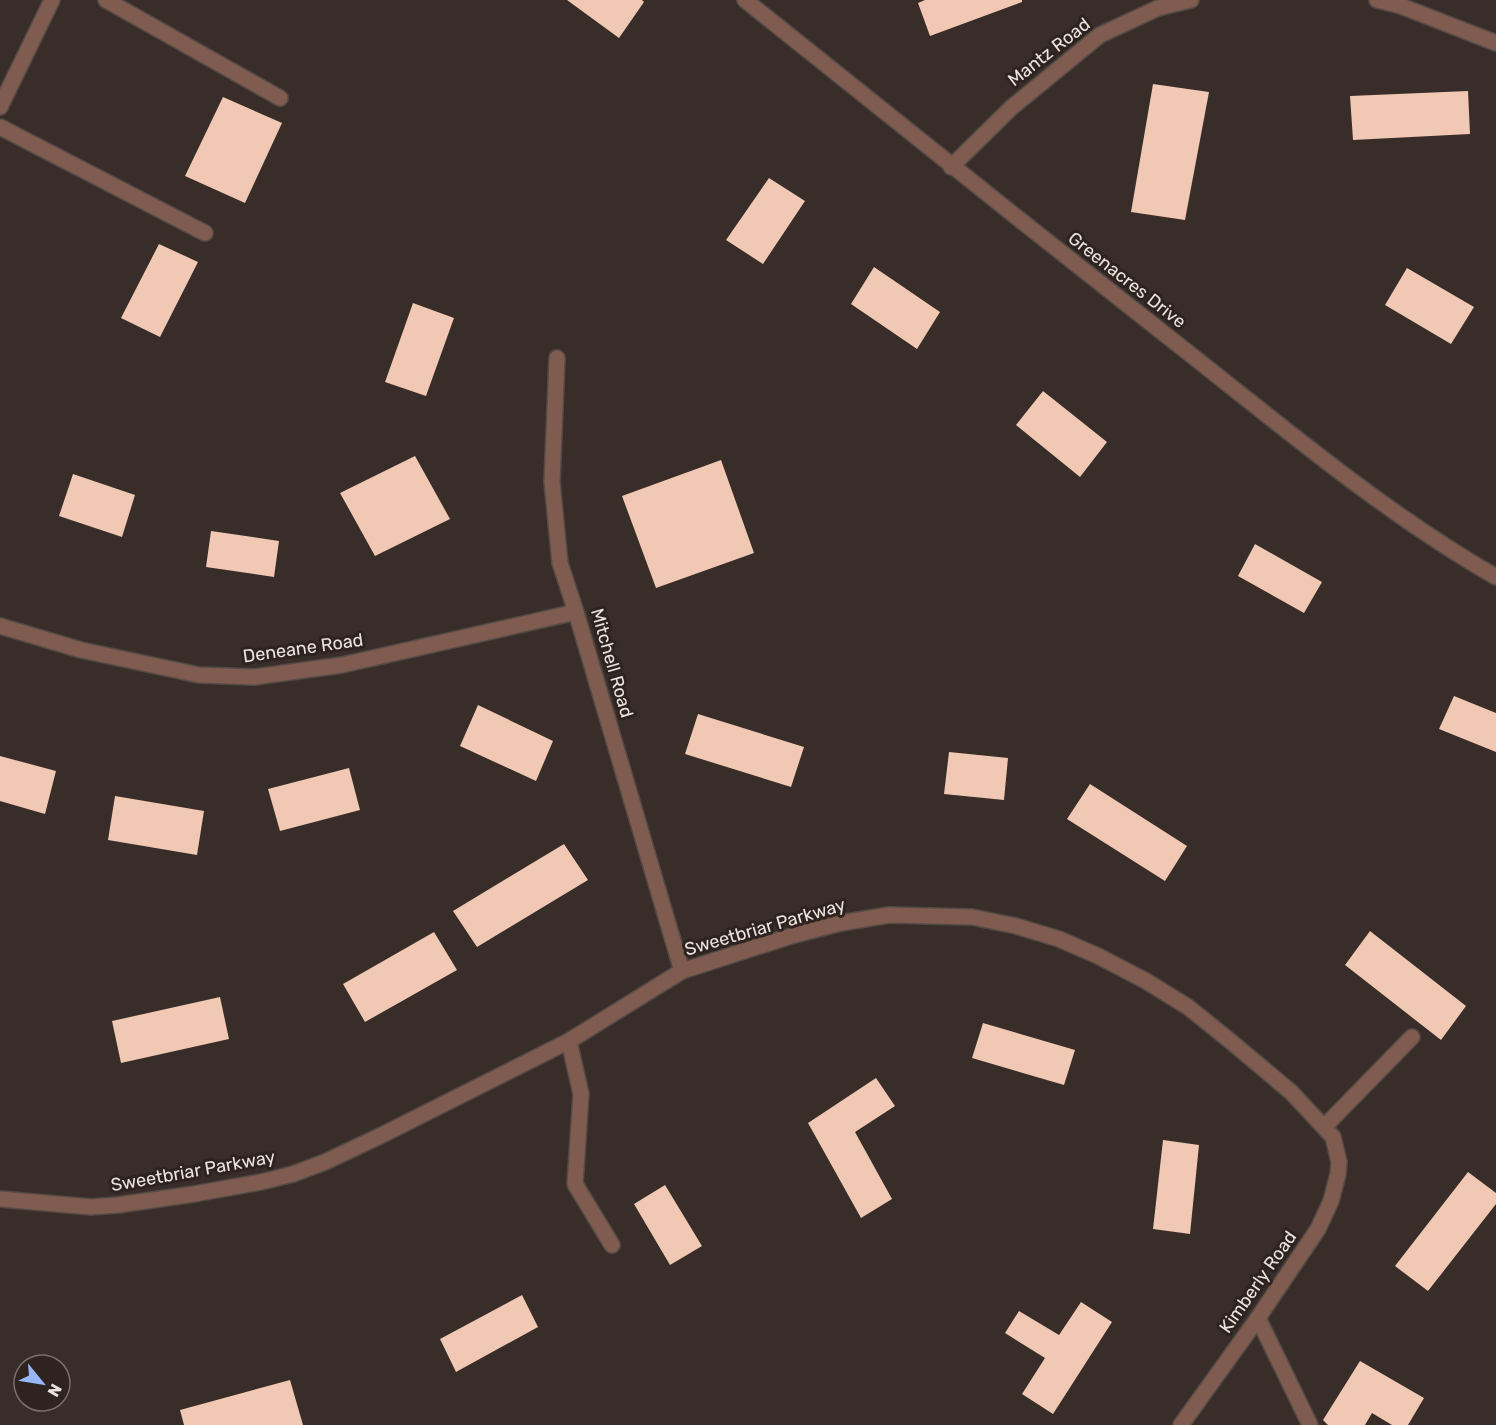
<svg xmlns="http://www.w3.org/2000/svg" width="1496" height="1425" viewBox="0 0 1496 1425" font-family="Rubik,sans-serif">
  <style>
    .building { fill: #f0c8b4 }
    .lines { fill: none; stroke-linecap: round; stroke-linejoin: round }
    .service-casing { stroke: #544a45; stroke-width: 18 }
    .minor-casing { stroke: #544a45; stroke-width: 18 }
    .service { stroke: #7f5b50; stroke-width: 15 }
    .minor { stroke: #7f5b50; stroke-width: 15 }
    .labels { text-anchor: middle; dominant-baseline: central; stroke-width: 6; stroke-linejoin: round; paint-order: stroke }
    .street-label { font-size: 18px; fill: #eae3df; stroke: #2e231e }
  </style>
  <rect width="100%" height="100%" fill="#382d28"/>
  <path class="building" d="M567,0H642L644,2L619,38Z
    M925,0H1022V2L930,36L918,3Z
    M1153,84L1209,92L1185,220L1131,212Z
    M1468,91L1470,134L1353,140L1350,96Z
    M223,97L282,123L245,203L185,176Z
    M769,178L805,201L763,264L726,240Z
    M159,244L198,262L160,337L121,318Z
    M874,267L940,312L917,349L851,304Z
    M1407,268L1474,307L1451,344L1385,305Z
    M413,303L454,318L426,396L385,382Z
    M1043,391L1107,442L1080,477L1016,425Z
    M415,456L450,519L375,556L340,493Z
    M721,460L754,553L656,588L622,496Z
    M73,474L135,495L122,537L59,516Z
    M211,531L279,541L274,577L206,567Z
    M1255,544L1322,582L1304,613L1238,576Z
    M1454,696L1496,713V752L1439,729Z
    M478,705L553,741L536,781L460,746Z
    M698,714L804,747L791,787L685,754Z
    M949,752L1008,758L1004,800L944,794Z
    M0,756L56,771L45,814L0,801Z
    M349,768L360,810L280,831L268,789Z
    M1090,784L1187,846L1165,881L1067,819Z
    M115,796L204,811L197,855L108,840Z
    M564,844L588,880L477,947L453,911Z
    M1370,931L1466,1006L1441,1040L1345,965Z
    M434,932L457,970L365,1022L343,984Z
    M220,997L229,1039L121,1063L112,1021Z
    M983,1023L1075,1050L1064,1085L972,1058Z
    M876,1078L895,1106L855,1132L892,1199L861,1218L808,1123Z
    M1163,1140L1199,1145L1190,1234L1153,1229Z
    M1468,1172L1496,1193V1204L1428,1291L1395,1266Z
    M665,1185L702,1246L670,1265L634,1204Z
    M522,1295L538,1327L456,1372L440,1339Z
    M1081,1302L1112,1322L1053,1414L1022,1394L1045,1358L1005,1333L1019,1311L1059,1335Z
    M1360,1361L1424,1398L1408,1425H1392L1372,1413L1365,1425H1328L1323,1420Z
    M290,1380L303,1425H184L180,1410Z"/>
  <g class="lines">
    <defs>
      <path id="service" d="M106,0L280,98
        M0,127L205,233
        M569,1041L581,1094L575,1184L612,1245
        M1325,1126L1412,1037
        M1258,1318L1310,1425"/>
      <path id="minor" d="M745,0C890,117 1035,232 1181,347C1283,427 1383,512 1496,577
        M1377,0L1401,6L1496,43
        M0,107L52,0
        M951,167L1011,108L1100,35L1158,8L1191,0
        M557,358L552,482L560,563L576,612L682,971
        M0,626L81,650L199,675L254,677L342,665L576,612
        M0,1199L91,1207L118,1205L194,1194L261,1182L293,1174L325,1162L382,1135L569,1041L682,971L791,936L841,923L889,915L972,917L1016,926L1059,939L1098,956L1146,981L1188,1007L1229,1040L1291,1092L1333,1137L1339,1162L1338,1174L1331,1201L1318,1229L1258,1318L1181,1425"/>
    </defs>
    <use href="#service" class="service-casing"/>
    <use href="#minor" class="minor-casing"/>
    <use href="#service" class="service"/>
    <use href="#minor" class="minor"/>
  </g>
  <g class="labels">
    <g class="street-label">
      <text transform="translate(1049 52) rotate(-38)">Mantz Road</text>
      <text transform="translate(1127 280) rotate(38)">Greenacres Drive</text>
      <text transform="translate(303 648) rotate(-8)">Deneane Road</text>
      <text transform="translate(612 663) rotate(74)">Mitchell Road</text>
      <text transform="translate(765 927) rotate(-16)">Sweetbriar Parkway</text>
      <text transform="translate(193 1171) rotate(-10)">Sweetbriar Parkway</text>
      <text transform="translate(1258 1282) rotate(-55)">Kimberly Road</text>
    </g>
  </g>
  <g transform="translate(42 1383) rotate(120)"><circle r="28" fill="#2e231e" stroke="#79706b" stroke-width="1.5"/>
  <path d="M0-4.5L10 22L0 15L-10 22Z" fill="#97b6fd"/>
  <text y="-9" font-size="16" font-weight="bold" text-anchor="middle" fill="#eae3df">N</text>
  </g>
</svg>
